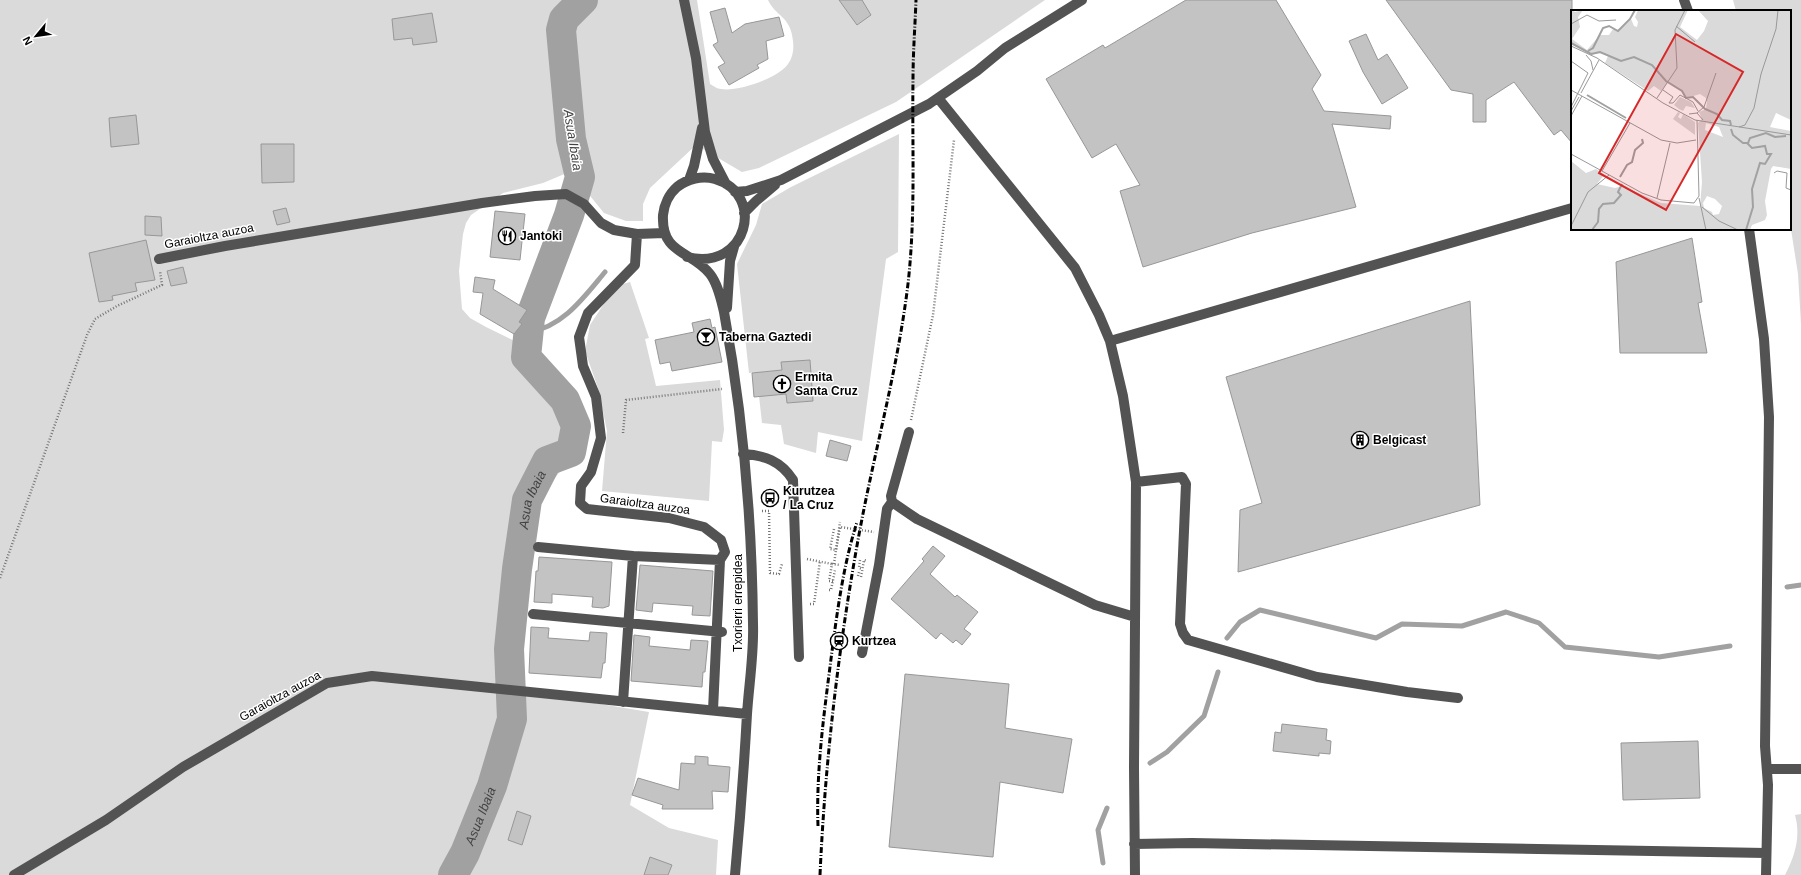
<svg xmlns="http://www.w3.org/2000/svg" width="1801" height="875" viewBox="0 0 1801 875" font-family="Helvetica,sans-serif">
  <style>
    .green { fill: #dadada }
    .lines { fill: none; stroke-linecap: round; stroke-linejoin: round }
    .stream { stroke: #a1a1a1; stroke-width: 5 }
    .river { stroke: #a1a1a1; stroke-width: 30 }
    .building { fill: #c3c3c3; stroke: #979797 }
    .path { stroke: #757575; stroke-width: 2.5; stroke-dasharray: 1 2; stroke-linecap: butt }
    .minor { stroke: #535353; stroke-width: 10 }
    .rail { stroke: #000; stroke-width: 3; stroke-dasharray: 6 2 1 2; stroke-linecap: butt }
    .path-bridge { stroke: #757575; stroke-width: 2.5; stroke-dasharray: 1 2; stroke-linecap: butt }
    .labels { text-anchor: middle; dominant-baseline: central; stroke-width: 3; stroke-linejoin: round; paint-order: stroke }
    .street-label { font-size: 12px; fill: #000; stroke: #fff }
    .poi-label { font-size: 12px; font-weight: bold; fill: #000; stroke: #fff; text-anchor: start }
    .water-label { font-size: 13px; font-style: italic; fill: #424242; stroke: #fff }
    .inset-river { fill: none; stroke: #a1a1a1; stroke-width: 2 }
    .inset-road { fill: none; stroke: #999; stroke-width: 1 }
    .view { fill: #d62828; fill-opacity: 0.15; stroke: #d62828; stroke-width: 2 }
    .inset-edge { fill: none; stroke: #000; stroke-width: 2 }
  </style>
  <rect width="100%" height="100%" fill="#fff"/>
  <path class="green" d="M0,0H697L710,84C714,86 717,89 721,89C737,92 779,78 788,64C793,57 794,49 793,41C791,16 775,16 768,0H1045L896,102L759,168L742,172L696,145L650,188L643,204V221H626L604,213L582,186L581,167L543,183L503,193L471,215L466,223L463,234L459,271L462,309L470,318L486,327L525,346L548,366L558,379L572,415V441L563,468L553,480L533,497L519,532L513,656L516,693H534L649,712L630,805L669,828L718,840L716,875H0Z
    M1733,0H1801V324L1798,274L1790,223V11H1736Z
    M899,134L898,252L886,259L862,441L818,432L816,453L784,444L781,425L762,423L759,396L786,394L787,403L813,401L810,360L781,362L782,370L749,373L737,264L756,225L762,204L791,187Z
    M630,282L649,338L645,339L656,386L720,380L724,430L722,442L712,441L709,501L602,491L607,431L598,388L585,351L590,325L607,299L623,284Z
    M1801,814V875H1785C1795,855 1801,837 1795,815Z"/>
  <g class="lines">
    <path class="stream" d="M529,332C563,327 584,297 605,272
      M1787,587L1801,585
      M1227,638L1240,622L1260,610L1376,638L1402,624L1462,626L1506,612L1539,623L1565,647L1659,657L1730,646
      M1150,763L1167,752L1204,716L1218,672
      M1103,863L1098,830L1107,808"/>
    <path class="river" id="s1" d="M453,875L465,853L492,786L512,719L509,649L517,569L527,500L547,461L571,452L576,426L565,400L526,357L530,318L569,215L580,177L571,139L561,30L564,19L583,0"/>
  </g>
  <path class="building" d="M839,0H862L871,15L857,25Z
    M1186,0H1276L1321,75L1312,89L1324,111L1391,116L1390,129L1332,124L1356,207L1252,233L1143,267L1120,191L1140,185L1116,144L1092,158L1046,79L1103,45L1105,48Z
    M1386,0H1572V143L1561,130L1554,135L1514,82L1486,100V122H1473V94L1451,90Z
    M725,8L732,33L745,24L779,17L784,36L766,41L768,59L757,65L759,68L729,85L718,67L725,63L713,45L718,42L710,12Z
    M432,13L437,42L413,45L412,38L394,40L392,19Z
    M1366,34L1378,60L1387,54L1408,88L1382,104L1363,72L1349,41Z
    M136,115L139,144L111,147L109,118Z
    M261,144H294V182L262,183Z
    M286,208L290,222L277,225L273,211Z
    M495,211L525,214L520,260L490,257Z
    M145,216L161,217L162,236L145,235Z
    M1692,238L1702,302L1698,303L1707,353H1620L1616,262Z
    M146,240L155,280L135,283L137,291L112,296L113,300L99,302L89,253Z
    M183,267L187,283L171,286L167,271Z
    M475,277L495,280L493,289L527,310L519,322L522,324L514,334L480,314L483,293L473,292Z
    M1470,301L1480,505L1238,572L1240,510L1262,503L1226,377Z
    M710,319L712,328L715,327L722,362L672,371L670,362L660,364L655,340L694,332L692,323Z
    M810,360L813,401L787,403L786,394L754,397L752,373L782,370L781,362Z
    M830,440L851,446L847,461L826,456Z
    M933,546L945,556L930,574L955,597L957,595L978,612L964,629L971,634L962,645L956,640L953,643L941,633L936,639L891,599L924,561L922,559Z
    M539,557L612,562L609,606L603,608L592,607L593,597L552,594V603L534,602L536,571H538Z
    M640,565L713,571L710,616L692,615L693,606L653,603L652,612L636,610Z
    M531,627L549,628L548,638L589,641L590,632L607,633L605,663H603L601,678L529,673Z
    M634,635L650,637L649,646L690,650L691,640L708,641L705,672H703L702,687L631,681Z
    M905,674L1009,684L1005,728L1072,739L1063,793L1000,782L993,857L889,847Z
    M1282,724L1327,729L1326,740L1331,741L1330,754L1319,753V756L1273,751L1275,732L1281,733Z
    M1698,741L1700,798L1623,800L1621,743Z
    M695,756L708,757V765L730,767L728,792L712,791L713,809H662L663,805L632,795L638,778L679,790L681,763L695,764Z
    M517,811L531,816L522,845L508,840Z
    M650,857L672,865L668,875H644Z"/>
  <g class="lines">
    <path class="path" d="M911,420L933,315L954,140
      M623,433L626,400L722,389
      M762,511H769L770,573L779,574L782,564
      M807,559L832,564
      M860,560L859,568L862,569
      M834,564L840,522
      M858,576L859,572
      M861,577L864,560L867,561
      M0,578L87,335L95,319L117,306L162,285L160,271
      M833,581H829L832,564L840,565
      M829,590H831L835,570
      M810,604H814L820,561"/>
    <path class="minor" d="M684,0L696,58L705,132L713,159L726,184
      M1684,0L1688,11
      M938,98L1075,268L1099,315L1110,341L1123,396L1136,482L1134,768L1135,875
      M689,180L694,166L702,128
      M735,192L747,191L781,180L929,104L977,71L1005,48L1082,0
      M744,213L756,201L775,185
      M1749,229L1764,339L1769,417L1765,746L1768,785L1766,875
      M637,234L635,265L588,313L579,337L583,366L596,397L601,438L591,472L581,486L580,503L587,509L669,518L704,527L721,540L725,552L720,560L713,710
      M687,257C748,272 766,194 715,179C702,175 687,179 677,187C669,194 664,205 663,215C661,255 691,250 710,274C718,284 721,300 724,312C743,415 752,520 753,624C754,654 749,684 747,714C744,768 740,821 735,875
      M159,259L225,246L482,203L535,196L566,194L584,204L601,223L614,230L637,234L664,233
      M727,308L730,261L734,247
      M1110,341L1572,208
      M909,432L891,496L892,502L917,519L1095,605L1135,617
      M743,454C764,455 781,461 793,480L799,657
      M1136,482L1182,477L1186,484L1180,624L1183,633L1188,640L1317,677L1407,692L1458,698
      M538,547L633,556
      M533,614L722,632
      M862,653L879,565L887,509L892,502
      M623,702L633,556L720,560
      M1767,769H1801
      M1134,844L1192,843L1766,853
      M14,875L106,820L183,767L327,683L372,676L747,714"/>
    <path class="rail" d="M818,826C816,771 824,714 831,659C837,613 843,566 857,522
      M820,875C825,763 838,651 858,540C873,457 896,376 907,292C916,222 912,150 913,80C913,53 915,27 916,0"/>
    <path class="path-bridge" d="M834,529L830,549L836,550L840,527L874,532"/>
  </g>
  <defs>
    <symbol id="restaurant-ring" viewBox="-11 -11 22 22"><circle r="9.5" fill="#fff" stroke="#000" stroke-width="1.5"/><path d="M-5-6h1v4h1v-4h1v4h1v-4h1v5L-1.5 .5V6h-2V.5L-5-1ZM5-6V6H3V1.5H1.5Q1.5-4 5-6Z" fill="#000"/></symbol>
    <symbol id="bar-ring" viewBox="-11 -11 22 22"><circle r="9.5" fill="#fff" stroke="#000" stroke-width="1.5"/><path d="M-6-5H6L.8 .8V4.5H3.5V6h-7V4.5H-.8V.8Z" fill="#000"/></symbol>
    <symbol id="church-ring" viewBox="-11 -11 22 22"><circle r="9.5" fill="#fff" stroke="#000" stroke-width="1.5"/><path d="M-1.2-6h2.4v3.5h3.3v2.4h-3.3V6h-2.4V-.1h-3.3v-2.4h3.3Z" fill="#000"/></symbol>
    <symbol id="building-ring" viewBox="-11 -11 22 22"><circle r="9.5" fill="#fff" stroke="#000" stroke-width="1.5"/><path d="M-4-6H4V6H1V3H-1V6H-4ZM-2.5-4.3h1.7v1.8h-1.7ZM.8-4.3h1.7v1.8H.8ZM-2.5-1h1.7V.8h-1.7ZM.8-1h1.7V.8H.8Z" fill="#000"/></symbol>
    <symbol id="bus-ring" viewBox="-11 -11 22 22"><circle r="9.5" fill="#fff" stroke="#000" stroke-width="1.5"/><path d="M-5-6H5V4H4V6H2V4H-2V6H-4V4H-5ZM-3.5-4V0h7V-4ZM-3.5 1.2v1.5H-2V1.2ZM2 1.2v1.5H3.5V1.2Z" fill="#000"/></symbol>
    <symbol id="station-ring" viewBox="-11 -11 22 22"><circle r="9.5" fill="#fff" stroke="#000" stroke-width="1.5"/><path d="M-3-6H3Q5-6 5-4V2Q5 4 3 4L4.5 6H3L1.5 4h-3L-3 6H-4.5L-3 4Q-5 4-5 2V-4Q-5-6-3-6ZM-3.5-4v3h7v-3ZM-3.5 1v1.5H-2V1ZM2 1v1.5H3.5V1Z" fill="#000"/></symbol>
  </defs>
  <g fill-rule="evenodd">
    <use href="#restaurant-ring" x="497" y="226" width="20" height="20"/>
    <use href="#bar-ring" x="696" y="327" width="20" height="20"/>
    <use href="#church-ring" x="772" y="374" width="20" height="20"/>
    <use href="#building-ring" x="1350" y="430" width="20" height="20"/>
    <use href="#bus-ring" x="760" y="488" width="20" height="20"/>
    <use href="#station-ring" x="829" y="631" width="20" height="20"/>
  </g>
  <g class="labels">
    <g class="street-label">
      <text transform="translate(209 236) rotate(-11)">Garaioltza auzoa</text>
      <text transform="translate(645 504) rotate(8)">Garaioltza auzoa</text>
      <text transform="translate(738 603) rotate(-90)">Txorierri errepidea</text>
      <text transform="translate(280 696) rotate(-29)">Garaioltza auzoa</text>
    </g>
    <g class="poi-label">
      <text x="520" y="236">Jantoki</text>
      <text x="719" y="337">Taberna Gaztedi</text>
      <text x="795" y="377">Ermita<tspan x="795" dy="14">Santa Cruz</tspan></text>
      <text x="1373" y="440">Belgicast</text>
      <text x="783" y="491">Kurutzea<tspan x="783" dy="14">/ La Cruz</tspan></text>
      <text x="852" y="641">Kurtzea</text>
    </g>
    <g class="water-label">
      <text transform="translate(573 140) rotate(81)">Asua Ibaia</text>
      <text stroke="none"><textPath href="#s1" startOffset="389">Asua Ibaia</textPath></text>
      <text stroke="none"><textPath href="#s1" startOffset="65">Asua Ibaia</textPath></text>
    </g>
  </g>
  <g transform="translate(1571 10)">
    <rect width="220" height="220" fill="#fff"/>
    <path d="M0,0L4,2L12,0L7,7L9,17L1,29L16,40L29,25H38L42,19L47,21L60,9L63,16L66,17L67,12L64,7L67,0H117L109,17L126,30L133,21L137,11L127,0H220V110L205,103L199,117L220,121V159L202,156L200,159L194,191L196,205L194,210L181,215L179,220H0V151L15,163L25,159L33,165L26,174L44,178L51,176L90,193L129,196L131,172L127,113L131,109L128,102L135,99L136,92L135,88L129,84L116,88L109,79L97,72L90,81L83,76L77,81L34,53L37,46L29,43L21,45L0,33ZM135,113L148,117L152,127L134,120ZM136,186L144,189L151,196L148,204L142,205L141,202L133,198L132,193ZM109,87L120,92L124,98L115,96L112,101L108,99L103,95ZM107,102L109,103L107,107L110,109L112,104L124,112V125L102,109Z" fill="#dadada" fill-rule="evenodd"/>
    <path class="inset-river" d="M0,33L20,44L29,42L50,51L63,47L81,55L95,71L111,81L115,88L122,87L134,99L146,104L151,110L159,111L160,115M17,41L22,38L32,18L38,16L47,21L59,9L64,0M16,85L55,108M160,119L162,125L172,133H177L179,128L195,123L204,127L215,126M49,167L56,155L61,152L64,140L72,133L71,129M21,220L27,212L28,199L32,194L43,193L50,185L47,182L51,174M175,220L182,197L181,179L189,153L194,154L200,144H196L194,136L181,138L176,133"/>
    <path class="inset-road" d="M0,14L16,5L28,11L45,10M105,16L124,32M0,36L26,48L92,93L124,110L220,125M15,45L20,51L22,60M0,51L17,63L0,97M0,80L90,130L106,133L125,130M92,80L102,87L98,93M10,83L28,50M86,88L106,58L104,20L114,0M98,93H102L109,85L122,92L127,101M0,101L8,87M126,103L133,97L145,63M118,104L126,103L132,110M0,106L11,86M168,117L174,115L183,98L190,64L205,19L207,0M0,144L71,183L90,190L123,193L128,186L126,110M31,161L59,113M203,163L206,161L216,163L215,178L220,180M86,188L99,133M128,188L135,220M131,197L148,211L167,220M0,216L17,182L38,165"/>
    <path class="view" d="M105,24L172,62L95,200L28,163Z"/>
    <rect width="220" height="220" class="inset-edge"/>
  </g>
  <g transform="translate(36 36) rotate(241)" stroke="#ffffff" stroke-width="3" paint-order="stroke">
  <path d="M0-3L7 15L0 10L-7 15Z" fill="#000000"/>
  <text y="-6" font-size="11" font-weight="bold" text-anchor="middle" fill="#000000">N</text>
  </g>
</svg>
